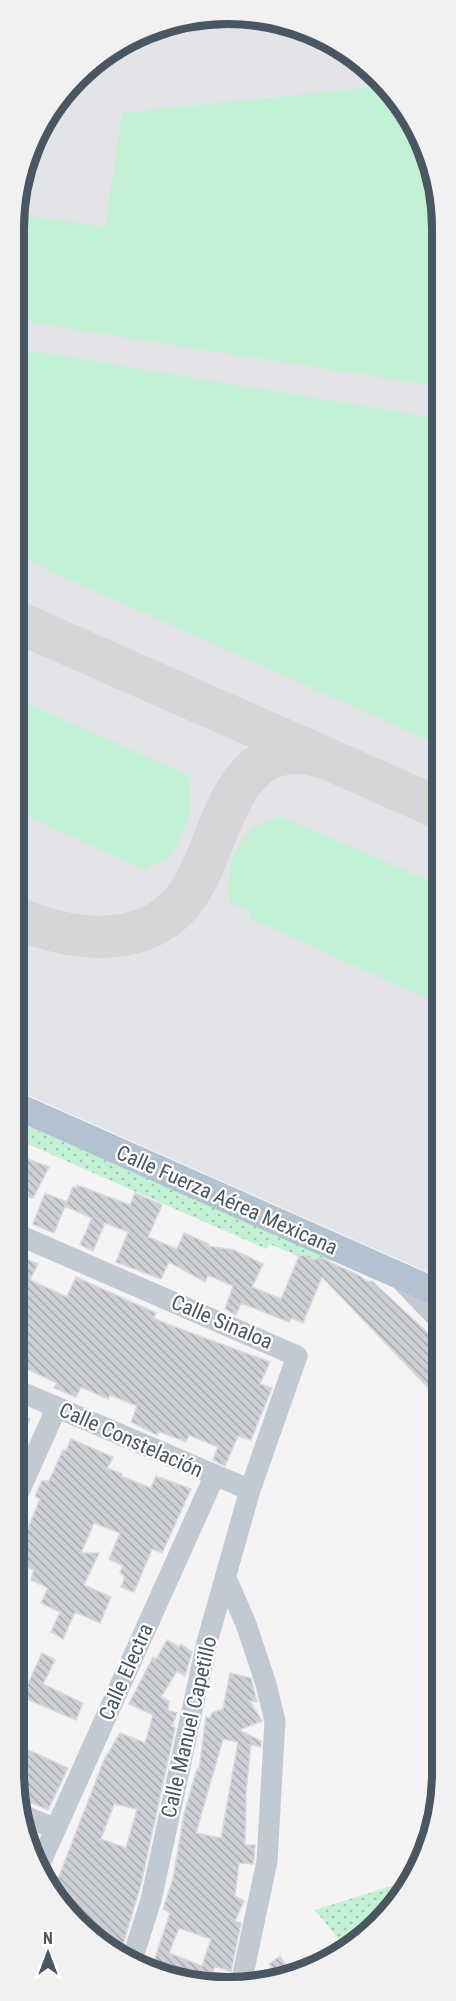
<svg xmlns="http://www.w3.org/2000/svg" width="456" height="2001" viewBox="0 0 456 2001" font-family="'Roboto Condensed',sans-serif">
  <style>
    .airport { fill: #e2e4e7 }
    .green { fill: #c3f1d5 }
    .park { fill: url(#park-dots) }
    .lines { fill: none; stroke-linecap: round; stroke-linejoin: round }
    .taxiway { stroke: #d5d6d8; stroke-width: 42 }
    .building { fill: url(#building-back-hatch); stroke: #d7d9de; stroke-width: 1.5; fill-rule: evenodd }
    .minor { stroke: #c1cad2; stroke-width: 21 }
    .major { stroke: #b3c2d1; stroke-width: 27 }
    .labels { text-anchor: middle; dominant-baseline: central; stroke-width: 4.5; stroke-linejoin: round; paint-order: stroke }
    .street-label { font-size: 21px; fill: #4a5661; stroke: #fff }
    .rim { fill: none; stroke: #4a5661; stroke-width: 8 }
  </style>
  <defs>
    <pattern id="park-dots" width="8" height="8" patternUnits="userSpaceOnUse" patternTransform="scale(1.5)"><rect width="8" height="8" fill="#c3f1d5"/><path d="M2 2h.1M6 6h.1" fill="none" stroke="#a0c6b0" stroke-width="1.8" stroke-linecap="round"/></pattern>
    <pattern id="building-back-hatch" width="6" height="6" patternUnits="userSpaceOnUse" patternTransform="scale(1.5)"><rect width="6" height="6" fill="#cdcfd5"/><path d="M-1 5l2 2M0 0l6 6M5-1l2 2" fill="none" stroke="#a8abb0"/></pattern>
  </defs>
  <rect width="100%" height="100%" fill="#f5f3f3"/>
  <path class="airport" d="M256,15L323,36L380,77L421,133L441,200V1278L14,1089L15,200L42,120L98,58L173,21Z"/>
  <path class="green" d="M387,86L421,133L441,200V387L15,320V214L105,227L122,113Z
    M15,348L441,419V746L15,555Z
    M15,698L188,775C196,810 187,831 167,859L151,865L147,871L15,811Z
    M280,816L441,886V1005L250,918V912L230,903C225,877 233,845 254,828C261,823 272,820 280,816Z"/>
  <path class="park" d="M14,1120L331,1259L327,1269L270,1244L266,1249L14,1138Z
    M414,1879L359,1943L346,1949L315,1910Z"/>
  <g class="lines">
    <path class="taxiway" d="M15,621L441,809
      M15,917C67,940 142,952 183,901C224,850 224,734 318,756"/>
  </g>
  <path class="building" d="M22,1157L49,1167L33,1198L14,1192V1162L19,1164Z
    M77,1185L130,1205L135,1193L162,1205L148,1237L177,1249L184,1233L209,1244L208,1246L234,1250L263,1264L252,1287L281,1299L300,1254L315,1260L319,1257L358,1275L368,1282L372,1281L441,1345V1401L322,1277L303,1323L291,1318L289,1322L241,1303L236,1315L225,1309L233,1286L208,1275L205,1282L169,1262L161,1279L116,1262L128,1232L105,1223L93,1251L80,1245L92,1218L65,1206L54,1233L33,1224L45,1193L67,1202L73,1187L76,1188Z
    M19,1256L38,1264L30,1280L67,1297L76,1277L156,1313L154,1318L167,1324L270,1362L260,1384L272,1388L251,1440L238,1436L225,1466L213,1460L218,1447L189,1435L186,1442L158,1431L157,1435L131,1422L137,1406L110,1395L108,1399L81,1387L76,1397L54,1388L57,1383L14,1363V1267Z
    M14,1412L30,1419L14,1454Z
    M71,1439L113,1457L107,1468L122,1474L121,1476L151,1488L156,1476L191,1489L162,1553L152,1549L134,1592L121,1587L125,1577L120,1572L123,1566L109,1559L120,1533L94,1523L81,1553H99L84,1585L111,1597L100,1623L75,1612L63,1639L51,1632L60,1612L41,1603L48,1588L31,1580L34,1570L14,1561V1550L18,1541L22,1543L40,1499L35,1496L42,1481H49L63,1450L66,1451Z
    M167,1640L179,1647L181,1644L192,1652L185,1676L177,1671L161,1697L169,1701L168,1710L177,1713L172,1726L175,1728L141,1884L120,1955L67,1915L53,1892L104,1760L120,1733L145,1743L153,1715L129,1704L153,1657L156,1659ZM114,1804L137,1809L126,1848L101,1839Z
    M42,1653L55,1660L43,1684L83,1703L76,1720L22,1697Z
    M230,1673L251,1678L257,1702L250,1701L262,1721L239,1730L261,1741V1747L251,1745L246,1792L245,1845H255L254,1859L253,1864L239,1863L235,1896L244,1901L235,1921L241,1923L231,1972L215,1966L208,1985L174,1976L161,1970L160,1973L151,1970L170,1913L163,1909L173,1879L184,1814L197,1769L199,1770L206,1717L210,1718L212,1713L223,1709ZM223,1739L238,1742L221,1838L196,1833ZM179,1928L211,1939L202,1966L169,1953Z
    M14,1747L23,1750L24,1748L68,1768L48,1810L18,1797L14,1773Z
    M280,1956L292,1976L284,1980L254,1983L272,1967L269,1964Z"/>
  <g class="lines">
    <path class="minor" d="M14,1233L297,1356L250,1490L207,1642L151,1900L131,1963
      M400,1279L441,1322
      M14,1389L250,1490
      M14,1503L57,1407
      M226,1578L246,1624L266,1684L275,1721L267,1861L241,1984
      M22,1815L56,1829
      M38,1868L214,1477"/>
    <path class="major" d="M14,1105L441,1294"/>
  </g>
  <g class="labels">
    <g class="street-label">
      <text transform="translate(227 1200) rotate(24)">Calle Fuerza Aérea Mexicana</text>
      <text transform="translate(222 1322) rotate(23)">Calle Sinaloa</text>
      <text transform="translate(131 1440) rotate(24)">Calle Constelación</text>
      <text transform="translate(126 1672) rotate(-66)">Calle Electra</text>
      <text transform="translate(189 1727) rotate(-77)">Calle Manuel Capetillo</text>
    </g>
  </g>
  <path d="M0 0H456V2001H0ZM228 24H228A204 204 0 0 1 432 228V1773A204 204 0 0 1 228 1977H228A204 204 0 0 1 24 1773V228A204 204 0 0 1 228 24Z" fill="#f1f1f2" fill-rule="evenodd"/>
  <path class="rim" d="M228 24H228A204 204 0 0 1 432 228V1773A204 204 0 0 1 228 1977H228A204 204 0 0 1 24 1773V228A204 204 0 0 1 228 24Z"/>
  <g transform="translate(48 1953)" stroke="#ffffff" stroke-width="4.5" paint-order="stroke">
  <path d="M0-4.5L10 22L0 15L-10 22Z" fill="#4a5661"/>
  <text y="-9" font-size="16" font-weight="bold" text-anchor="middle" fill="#4a5661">N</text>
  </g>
</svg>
